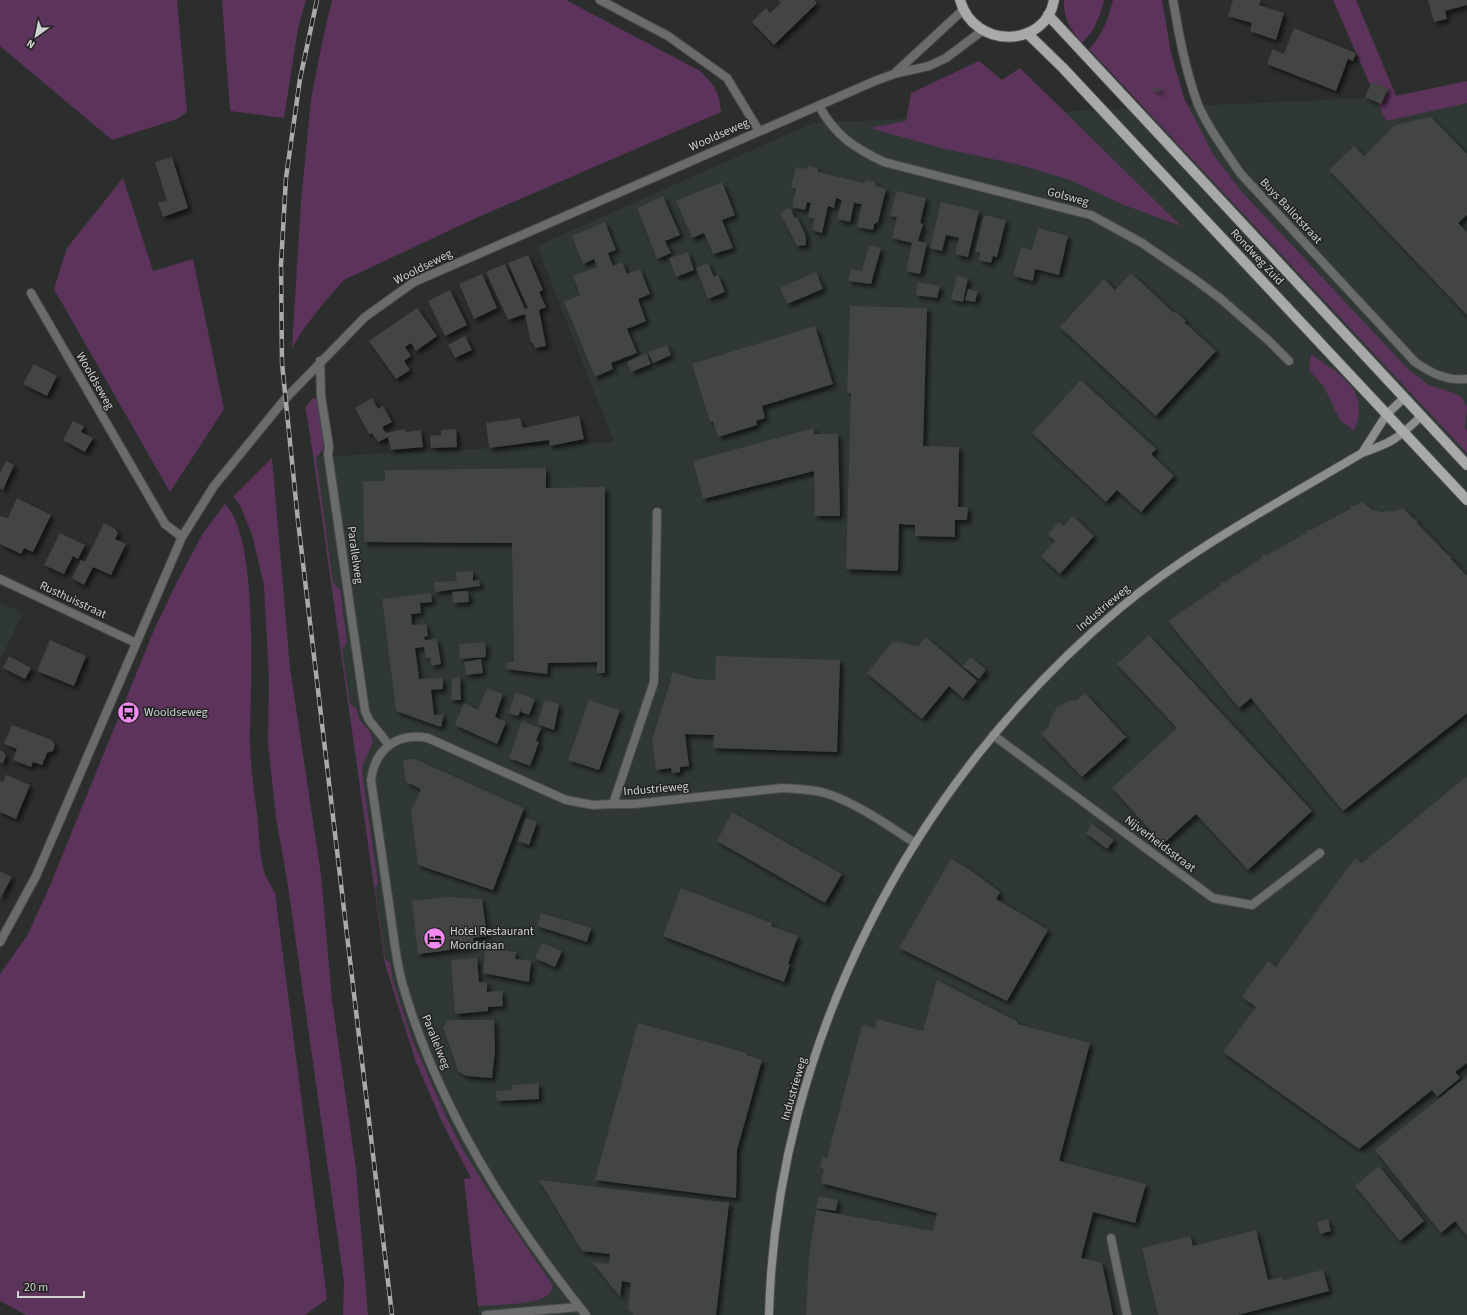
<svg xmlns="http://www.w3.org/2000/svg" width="1467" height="1315" viewBox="0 0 1467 1315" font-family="'Source Sans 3',sans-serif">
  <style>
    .built { fill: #2f3834 }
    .green { fill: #5c345b }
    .building { fill: #424543; filter: url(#shadow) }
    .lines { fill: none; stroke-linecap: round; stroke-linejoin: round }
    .lane-casing { stroke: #4a4c4b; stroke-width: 10 }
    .street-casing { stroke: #4a4c4b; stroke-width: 10 }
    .secondary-casing { stroke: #4a4c4b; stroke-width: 10 }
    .primary-casing { stroke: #4a4c4b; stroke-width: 12 }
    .lane { stroke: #6a6c6b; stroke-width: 8 }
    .street { stroke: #6a6c6b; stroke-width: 8 }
    .secondary { stroke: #8d8f8e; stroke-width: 8 }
    .primary { stroke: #a7aaa8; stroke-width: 10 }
    .rail-casing { stroke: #a9abaa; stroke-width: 4.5 }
    .rail { stroke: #222423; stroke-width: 3; stroke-dasharray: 9; stroke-linecap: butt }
    .labels { text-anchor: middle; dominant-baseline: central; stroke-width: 3; stroke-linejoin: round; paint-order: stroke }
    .street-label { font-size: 12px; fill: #d0d2d1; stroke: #222423 }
    .poi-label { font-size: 12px; fill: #d0d2d1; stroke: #222423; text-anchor: start }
  </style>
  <defs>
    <filter id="shadow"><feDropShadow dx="3.5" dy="3.5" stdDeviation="2" flood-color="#0009"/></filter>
  </defs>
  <rect width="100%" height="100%" fill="#2c2e2d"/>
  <path class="built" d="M1467,81V1315H479L471,1178L442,1122L416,1062L385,964L313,457L614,442L537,246L813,123L1390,97Z
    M0,603L23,613L0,660Z"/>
  <path class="green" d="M0,0H177L187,112L177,119L112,140L0,46Z
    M222,0H306L298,28L284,118L230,111Z
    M332,0H566L700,71C715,85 719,92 721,112L476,218L344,280L322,305L302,331L292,348L301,202L311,99L323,38Z
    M1064,0H1104C1100,17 1095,30 1082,43C1071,29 1063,19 1064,0Z
    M1113,0H1162L1171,53L1184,98L1213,154L1242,192L1409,370L1429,385L1454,393L1461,397L1467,407L1465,428L1467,430V453L1089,49C1103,35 1108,19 1113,0Z
    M1333,0H1356L1396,96L1467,81V103L1386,121Z
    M979,61L1002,80L1020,68L1181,226L1124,205L1070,180L1016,164L941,148L870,128L906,121L911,93Z
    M123,178L153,271L193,259L224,409L170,492L54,289L67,248Z
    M1311,354C1339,374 1372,390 1354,431L1340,420L1324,387L1309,370Z
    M313,398L317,400L324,449L316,458L333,583L340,589L347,643L342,649L350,704L357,709L359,719L370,732L373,742L363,764L362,773L378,884L375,888L385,959L390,963L392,978L412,1039L447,1119L464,1152L491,1195L552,1284C552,1287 553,1290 550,1293C542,1305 493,1305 478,1306L464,1179L471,1178L442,1122L416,1062L385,964L314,461L306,410L305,408Z
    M272,458L290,668L321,875L332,1000L356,1169L368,1315H343L344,1282L288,886L276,817L268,743L269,680L264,585L252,535L240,505L233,497Z
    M225,504C260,539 250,690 250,742C250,765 254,790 257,814C259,832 259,851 263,868C265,877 271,885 275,893L327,1299L305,1315H26L0,1301V974L27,936L49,888L154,630L176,584L203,533Z"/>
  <path class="building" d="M778,0H814L817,3L774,45L752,22L766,8L770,13L781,3Z
    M1233,0H1261L1259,5L1284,13L1276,40L1250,31L1252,23L1228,16Z
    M1428,0H1467V5L1445,11L1447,19L1434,22Z
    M1294,28L1356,53L1353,61L1348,59L1336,91L1267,64L1273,49L1284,54Z
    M1372,82L1388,89L1381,104L1365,97Z
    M1154,87L1161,89L1160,92L1153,90Z
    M1431,117L1467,154V215L1458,223L1467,232V315L1329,170L1354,146L1364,156L1395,125Z
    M172,157L188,208L163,217L158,203L167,201L155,162Z
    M809,166L817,168L818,172L864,183L867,180L875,182L876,186L886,189L878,222L874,224L873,230L857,227L862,204L854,203L850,222L837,219L842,200L836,198L834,208L828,206L822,233L812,230L814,219L808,217L811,203L807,202L805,210L792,207L796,189L791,187L796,167L806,169Z
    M722,182L735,215L722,220L733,248L713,254L704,233L692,238L676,201Z
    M897,191L926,198L920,223L923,224L918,241L927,243L920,274L906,271L912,243L892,238L897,217L890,216Z
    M663,196L680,235L665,241L671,253L657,259L637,208Z
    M941,202L979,211L968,257L955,254L959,238L946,235L942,251L930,248Z
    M790,207L795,218L797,217L806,236V245L797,246L780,213Z
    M984,215L1006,220L997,257L993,256L991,263L979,260L980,253L975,252Z
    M605,222L616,250L608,253L613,266L622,262L627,274L640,269L650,294L638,299L646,321L627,329L637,353L611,363L613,369L595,377L564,302L580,295L573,276L597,267L594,259L583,264L572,236Z
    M1038,228L1068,236L1059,275L1035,269L1033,281L1013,276L1021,247L1032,250Z
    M869,245L881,248L871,284L848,281L851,269L862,271Z
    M688,252L694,270L676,277L669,258Z
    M528,255L543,290L539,292L546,307L539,310L546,346L535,348L533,343H531L525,314L508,320L486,272L505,264L525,309L528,308L508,263Z
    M708,263L714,277L718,275L725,292L708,299L696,268Z
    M816,272L823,289L787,304L780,288Z
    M1131,273L1174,313L1176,312L1186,321L1184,322L1216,351L1156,416L1060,327L1104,279L1115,290Z
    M482,274L497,308L474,319L459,284Z
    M957,276L968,278L963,302L951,299Z
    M918,282L940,286L937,298L916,295Z
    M968,289L978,291L975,302L965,300Z
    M450,290L467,325L445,336L428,301Z
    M850,306L927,308L923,446L959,447L958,507H968L967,520H955V537L915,536V525L899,524L898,571L846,569L851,393H847Z
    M417,308L437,336L416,351L411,343L405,347L411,356L404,361L410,370L396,379L369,341Z
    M815,326L833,384L762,406L765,418L756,421L757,425L718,437L713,421L710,422L692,364Z
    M465,336L472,350L455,358L448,345Z
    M667,345L671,355L653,363L648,352Z
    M646,353L651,364L631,372L627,362Z
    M34,364L57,376L47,396L23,384Z
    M1081,380L1156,449L1151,454L1174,476L1141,512L1117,490L1106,502L1032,433Z
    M372,398L378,409L383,406L392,422L382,427L386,433L405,429L406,432L421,430L423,447L391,450L388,437L378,442L372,433L369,434L355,408Z
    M579,416L584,439L550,446L549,440L489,448L486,423L520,418L523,428Z
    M73,421L84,426L81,432L93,438L85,452L63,440Z
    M814,428V434H838L840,516H815L814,471L703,499L693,461Z
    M456,429L457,447L431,448L430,436L441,435V430Z
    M6,461L14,465L3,490L0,488V473Z
    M546,468V488L605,487V673H597V662L548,663L547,674L506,669L507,662H514L512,543L364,542L363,481H385V470Z
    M17,498L51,515L33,552L24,548L21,554L0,544V516L8,518Z
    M1362,502L1373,510L1382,512L1394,511L1403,508L1414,519L1417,520V523L1448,555L1451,556V559L1467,576V713L1343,811L1251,698L1239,708L1168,621L1221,585V581L1225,582L1262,558L1263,554L1267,555L1306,533L1307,529L1311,530L1350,509L1351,505L1355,506Z
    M1073,516L1094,536L1060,574L1041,556L1055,541L1048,534L1059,522L1064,526Z
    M104,523L114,528L118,533L115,539L126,544L111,575L93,567L84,585L72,578L81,560L85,562Z
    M60,533L85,545L78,559L73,556L64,574L44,565Z
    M473,571V581L479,580L480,586L435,592L434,582L457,581L456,572Z
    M468,591L469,602L453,603L452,592Z
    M431,593L432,602L420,603L421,613L411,614L412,625L426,624L428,636L424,637L425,640L437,639L441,664L431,666L430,658H426L424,647L415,648L419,678L417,679L443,678V689L431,690L434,715L444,714L441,727L396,711L382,599Z
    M1149,635L1312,811L1248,870L1196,814L1163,844L1112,788L1177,728L1117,664Z
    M926,637L977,681L963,698L949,686L922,719L867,673L893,641L918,646Z
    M50,640L86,656L74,686L37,671Z
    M485,642L486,657L460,659L459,644Z
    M9,656L31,668L25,679L3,668Z
    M716,656L840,660L837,752L713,748L714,735L685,734L689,766L680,767V772L672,773L671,768L656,770L652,740L673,672L696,679L715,680Z
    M971,657L986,670L979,679L963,666Z
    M481,659L483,673L466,675L464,662Z
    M460,677L461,700H451L452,678Z
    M487,688L503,694L495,717L506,722L497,744L455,725L464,703L478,710Z
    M516,692L535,699L529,715L521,712L522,708L518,716L508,713Z
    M1085,693L1126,737L1082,777L1041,734L1049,726L1050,720L1057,707L1072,700H1077Z
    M545,700L559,704L554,730L537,724Z
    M589,700L620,710L599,770L568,760Z
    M522,721L541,728L536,741L539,742L530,766L509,758Z
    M12,725L52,740L55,745L53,751L47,753L42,765L33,762L31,767L13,760L17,749L4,744Z
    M0,750L6,755L3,763L0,762Z
    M415,759L524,808L493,890L418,865L411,812L421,789L406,782L403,760Z
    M6,775L30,785L16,819L0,812V781L3,782Z
    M1467,776V1063L1455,1072L1460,1078L1437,1097L1432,1090L1359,1149L1223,1052L1256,1007L1242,997L1268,961L1276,967L1355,858L1362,863Z
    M732,812L842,874L825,903L717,841Z
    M526,818L537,822L529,845L518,841Z
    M1092,824L1114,840L1107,849L1086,833Z
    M951,859L967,868L1000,892L996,899L1048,930L1007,1001L899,948Z
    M0,871L12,877L0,899Z
    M681,888L772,923L771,926L798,936L788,964L790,965L784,982L663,936Z
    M447,897L482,899L487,936L473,938L474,947L418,954L412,901Z
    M541,913L591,928L587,942L537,926Z
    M542,943L562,951L555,967L535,958Z
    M485,948L516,952L515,959L531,961L529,982L483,973Z
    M477,958L479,982H487V992L502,991L503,1006L488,1007V1011L455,1014L451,960Z
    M937,980L1018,1022L1017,1024L1090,1043L1059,1161L1146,1184L1135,1223L1093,1212L1081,1258L1102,1263L1113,1315H806L809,1257L816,1210L933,1231L937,1213L821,1183L824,1169L820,1168L823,1157L827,1158L862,1025L875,1028L877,1019L923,1031Z
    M449,1020H494L495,1050L492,1078L466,1076L458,1071L443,1027Z
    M638,1023L747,1053L746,1055L762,1060L737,1150L736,1198L595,1180Z
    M1467,1076V1236L1455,1221L1441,1233L1375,1150Z
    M539,1083V1099L497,1101L496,1091L513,1090L512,1085Z
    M1379,1166L1424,1221L1400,1241L1355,1186Z
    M539,1180L729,1203L716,1315H633L628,1309L631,1283L622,1281L620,1297L592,1262L609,1264L610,1254L582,1251Z
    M819,1196L838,1200L836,1211L816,1208Z
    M1328,1219L1331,1231L1320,1234L1317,1222Z
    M1256,1230L1268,1280L1282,1277L1283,1280L1323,1270L1329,1291L1238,1315H1158L1142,1248L1190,1236L1193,1246Z"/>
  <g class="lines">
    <defs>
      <path id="lane" d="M31,293L165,524
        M486,1315L579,1307"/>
      <path id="street" d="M600,0L668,36L727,78L759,131
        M1173,0C1179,35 1185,68 1197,102C1207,127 1225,150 1240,173L1415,362C1431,373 1446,381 1467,379
        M896,72L963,10
        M819,106C835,135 854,148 884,162L1091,215L1142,243L1193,278L1221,299L1269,341L1289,361
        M320,361L321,396L329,447L328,454L365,711L369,720L389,745
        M657,512L654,682L613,804H634L782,788C797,789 811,789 825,793C857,803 887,825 915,843
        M165,524L182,537
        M0,579L136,643
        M993,735L1213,898L1252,905L1320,853
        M0,942L36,876L182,537L214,486L285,399L365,317L414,282L875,81L894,74L929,66L946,58L982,31
        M1111,1238L1127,1315
        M586,1315C510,1220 438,1106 404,989C396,964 394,937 390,911C384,867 377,824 371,780C375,749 397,732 428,738L566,800L593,805L613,804"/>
      <path id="secondary" d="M1362,453L1387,414L1404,398
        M769,1315C776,1043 913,781 1120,608C1193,547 1280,502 1362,453C1391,443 1399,438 1421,416"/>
      <path id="primary" d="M960,0C974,50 1046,48 1054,0
        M1048,15L1467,465
        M1027,33L1063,68L1467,500"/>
    </defs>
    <use href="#lane" class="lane-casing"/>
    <use href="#street" class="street-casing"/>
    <use href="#secondary" class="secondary-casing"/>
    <use href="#primary" class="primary-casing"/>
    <use href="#lane" class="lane"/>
    <use href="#street" class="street"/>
    <use href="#secondary" class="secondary"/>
    <use href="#primary" class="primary"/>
    <defs>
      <path id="rail" d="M317,0L300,79L286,178L281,265L282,363L298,521L392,1315"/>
    </defs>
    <use href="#rail" class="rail-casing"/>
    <use href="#rail" class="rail"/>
  </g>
  <defs>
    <symbol id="bus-disc" viewBox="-11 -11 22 22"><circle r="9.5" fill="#f38af1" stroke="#222423"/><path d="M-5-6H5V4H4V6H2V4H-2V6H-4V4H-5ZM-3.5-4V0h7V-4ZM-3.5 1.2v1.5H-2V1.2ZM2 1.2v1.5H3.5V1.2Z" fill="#111"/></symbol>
    <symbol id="hotel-disc" viewBox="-11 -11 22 22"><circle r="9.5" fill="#f38af1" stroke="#222423"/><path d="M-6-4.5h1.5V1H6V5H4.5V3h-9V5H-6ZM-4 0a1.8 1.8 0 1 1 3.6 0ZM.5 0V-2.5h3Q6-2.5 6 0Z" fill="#111"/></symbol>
  </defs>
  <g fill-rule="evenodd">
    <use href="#bus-disc" x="116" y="700" width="25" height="25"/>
    <use href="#hotel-disc" x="422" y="926" width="25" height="25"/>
  </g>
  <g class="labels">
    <g class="street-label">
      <text transform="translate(719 135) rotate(-24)">Wooldseweg</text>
      <text transform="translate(1068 197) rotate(15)">Golsweg</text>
      <text transform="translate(1291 211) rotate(47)">Buys Ballotstraat</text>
      <text transform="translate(1257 257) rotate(47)">Rondweg Zuid</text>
      <text transform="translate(423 267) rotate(-27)">Wooldseweg</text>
      <text transform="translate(95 381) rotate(60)">Wooldseweg</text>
      <text transform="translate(355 555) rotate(82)">Parallelweg</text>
      <text transform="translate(73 600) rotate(25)">Rusthuisstraat</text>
      <text transform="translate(1103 608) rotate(-40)">Industrieweg</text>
      <text transform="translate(656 789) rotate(-5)">Industrieweg</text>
      <text transform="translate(1160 844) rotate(37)">Nijverheidsstraat</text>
      <text transform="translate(436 1042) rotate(68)">Parallelweg</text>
      <text transform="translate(794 1089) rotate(-74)">Industrieweg</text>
    </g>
    <g class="poi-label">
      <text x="144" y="712">Wooldseweg</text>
      <text x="450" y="931">Hotel Restaurant<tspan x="450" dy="14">Mondriaan</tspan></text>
    </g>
  </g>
  <g transform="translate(36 36) rotate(213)" stroke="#222423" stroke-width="3" paint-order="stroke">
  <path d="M0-3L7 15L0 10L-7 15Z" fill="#d0d2d1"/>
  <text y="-6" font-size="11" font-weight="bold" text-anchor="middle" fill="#d0d2d1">N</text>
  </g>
  <path d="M18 1291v6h66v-6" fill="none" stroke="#d0d2d1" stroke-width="2"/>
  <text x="24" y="1291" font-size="12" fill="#d0d2d1" stroke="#222423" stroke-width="3" paint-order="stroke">20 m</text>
</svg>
